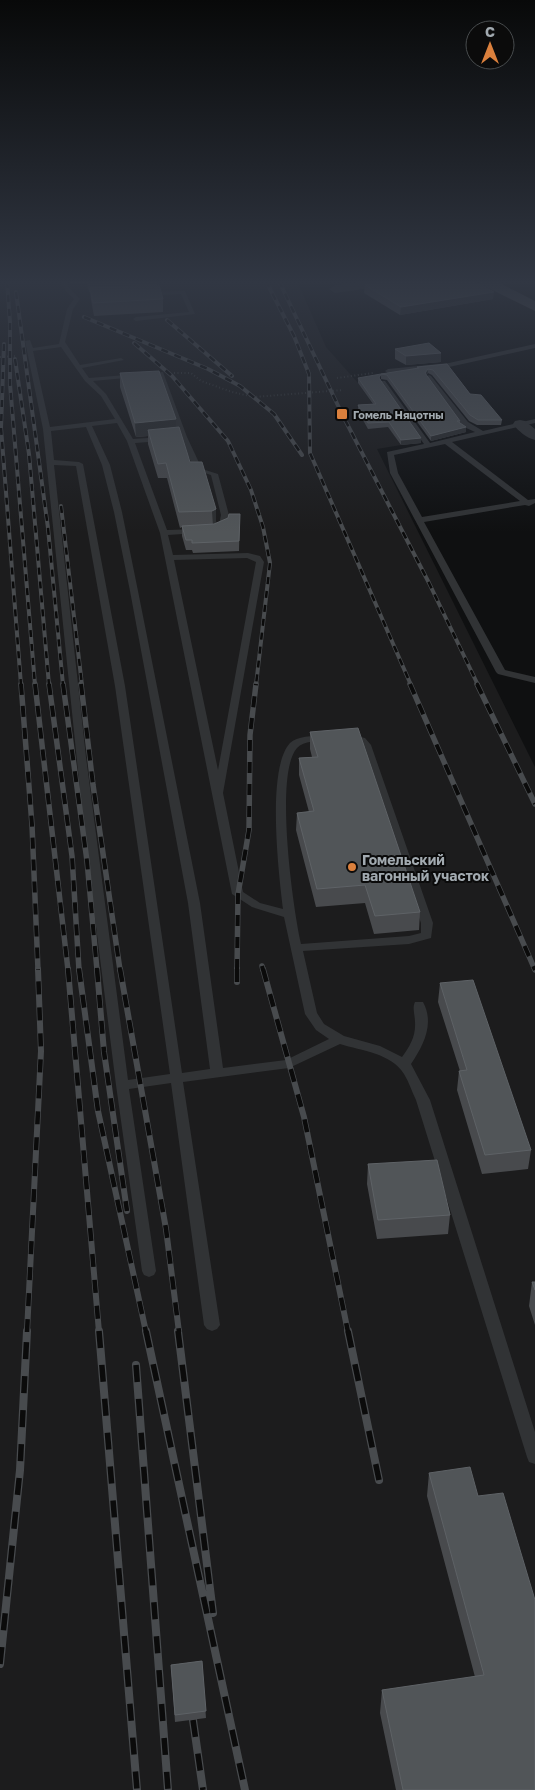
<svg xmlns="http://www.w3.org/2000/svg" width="535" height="1790" viewBox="0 0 535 1790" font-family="'Golos Text',sans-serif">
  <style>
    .built { fill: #1c1c1d }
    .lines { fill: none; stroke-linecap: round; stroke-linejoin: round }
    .path { stroke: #373a3c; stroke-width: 2; stroke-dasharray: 1 2.5; stroke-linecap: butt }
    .lane { fill: #313335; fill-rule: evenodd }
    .street { fill: #313335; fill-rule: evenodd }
    .primary { fill: #4d5054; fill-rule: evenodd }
    .rail-far3-casing { stroke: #484b4e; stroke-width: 4 }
    .rail-far2-casing { stroke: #484b4e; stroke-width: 5.5 }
    .rail-far1-casing { stroke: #484b4e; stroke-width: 6 }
    .rail-casing { stroke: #484b4e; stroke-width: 8 }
    .rail-far3 { stroke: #0b0b0b; stroke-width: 2.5; stroke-dasharray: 7; stroke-linecap: butt }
    .rail-far2 { stroke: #0b0b0b; stroke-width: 4; stroke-dasharray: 11; stroke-linecap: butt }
    .rail-far1 { stroke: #0b0b0b; stroke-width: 4.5; stroke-dasharray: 13; stroke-linecap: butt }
    .rail { stroke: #0b0b0b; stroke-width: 5.5; stroke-dasharray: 17; stroke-linecap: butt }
    .wall { fill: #484a4d }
    .shaded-wall { fill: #2d2f31 }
    .building { fill: #515558; stroke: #5e6266 }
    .poi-dot { fill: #db803d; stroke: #0b0b0b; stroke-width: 2 }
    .labels { text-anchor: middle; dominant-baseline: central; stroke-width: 4; stroke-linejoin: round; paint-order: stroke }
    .far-poi-label { font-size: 11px; font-weight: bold; fill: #a2aab0; stroke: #0b0b0b; text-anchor: start }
    .poi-label { font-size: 14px; font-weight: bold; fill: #a2aab0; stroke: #0b0b0b; text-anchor: start }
  </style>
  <rect width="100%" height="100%" fill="#0f1011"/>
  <path class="built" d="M0,281H297L326,347L358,383L401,445L377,449L535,767V1790H0Z"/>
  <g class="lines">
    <path class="path" d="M0,357L16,356
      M174,373H191L201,381L232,392L254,397L343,390
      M337,378L373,373"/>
    <path class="lane" d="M60,281H66L70,289L80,299L73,309L65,342L80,365L121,358L124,360L82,368L89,378L163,372L187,437L202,469L218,474L229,515L226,528L216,531L212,529L219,525L221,515L211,475L195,470L179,437L158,375L93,381L106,394L133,439L162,437L166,439L162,441L135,443L167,530L197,529L201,531L197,533L168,535L173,555L248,553L260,556L264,562L223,793L243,892L260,903L283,909C279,875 266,769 290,743C297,736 313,736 323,735L328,738L326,740C318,742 304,740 297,748C274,773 293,909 301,944L409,936L421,933V923L361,745L359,742L344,739L342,737L347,734L365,738L371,745L433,923L431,938L409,944L303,951L317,1013L324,1024L344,1036L380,1046L402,1057C410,1046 416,1036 415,1022C415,1015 412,1008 415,1002H423C435,1024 423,1046 411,1064L430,1100L535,1432V1464L529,1462L527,1457L416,1100C412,1092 409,1082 404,1074C391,1053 362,1051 340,1044L289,1068L183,1082L220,1325L217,1329L212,1331L207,1329L204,1325L171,1083L129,1089L156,1271L154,1275L149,1277L144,1275L142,1271L116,1085L85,839L43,429L25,341L30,340L33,348L59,344L67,309L74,299L66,291ZM61,347L85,381L101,396L115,419L50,427L33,351ZM117,423L127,441L160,533L232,894L252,907L284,917L305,1014L316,1030L329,1039L286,1060L223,1068L200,903L138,591L122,512L110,465L92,426ZM86,427L102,465L114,512L130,591L188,903L210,1069L182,1073L125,686L83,464L79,462L54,460L51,431ZM54,465L76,466L115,686L170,1074L128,1080L86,757ZM247,558L256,562L218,770L174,560Z
      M185,291L195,314L136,321L133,319L136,317L189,312L181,294L146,296L143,294L146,292Z
      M535,344V348L449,367L388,373L385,371L388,369L449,363Z
      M429,375L431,376L468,422L483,431L535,419V423L452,442L528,500L535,499V503L529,506L525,505L424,522L505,670L535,677V683L498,674L496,672L390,473L387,452L424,444L380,382L381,381H385L430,443L475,432L462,426L426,377ZM445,444L520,501L422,517L398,473L394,455Z"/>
    <path class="street" d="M367,281H398L392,285L335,293L329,289L335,285Z
      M520,420L525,421L535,429V440C527,438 518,431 513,424L515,421Z"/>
    <path class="primary" d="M478,281H496L535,301V311L480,284Z"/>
    <defs>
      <path id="rail-far3" d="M7,281L10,322V384L35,685
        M266,281L294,336L309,374L310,453L411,685
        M279,281L342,414L429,583L478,685
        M16,292L48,528L63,685
        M84,317L208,369L240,386L274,414L302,455
        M167,320L232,376
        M134,343L172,376L228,441L251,490L263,527L270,563L256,685
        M4,344L1,428L21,685
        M15,359L29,454L49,685
        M61,506L82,685"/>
      <path id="rail-far2" d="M21,684L32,825L38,970
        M35,684L68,970
        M49,684L72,856L79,970
        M63,684L87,861L97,970
        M81,684L93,785L120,970
        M410,684L535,970
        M477,684L535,804
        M262,966L263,970
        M237,970L238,894L249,830L250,735L256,684"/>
      <path id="rail-far1" d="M68,969L99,1332
        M79,969L98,1111L146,1332
        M97,969L104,1052L127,1211
        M120,969L166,1229L179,1332
        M263,969L304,1117L348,1332
        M237,982V969
        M27,1332L41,1051L38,969"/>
      <path id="rail" d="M99,1331L137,1790
        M146,1331L245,1790
        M178,1331L213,1613
        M348,1331L379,1480
        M136,1365L168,1790
        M0,1664L20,1470L27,1331
        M193,1720L203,1790"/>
    </defs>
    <use href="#rail-far3" class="rail-far3-casing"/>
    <use href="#rail-far2" class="rail-far2-casing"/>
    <use href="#rail-far1" class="rail-far1-casing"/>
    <use href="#rail" class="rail-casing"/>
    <use href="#rail-far3" class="rail-far3"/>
    <use href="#rail-far2" class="rail-far2"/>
    <use href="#rail-far1" class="rail-far1"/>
    <use href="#rail" class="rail"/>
  </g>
  <path class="wall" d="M68,281H157V285L163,299V312L94,316L91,300L90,292H89L87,284H71Z
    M365,285L493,299L400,315L364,293Z
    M395,349L441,353V362L406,365L395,359Z
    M447,364L470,394L502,420L501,425H477L469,421L432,375L428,373L426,375L460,421V423L466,427V432L431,441L387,380L381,379V374L417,369V367Z
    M120,373L176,427L190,462L216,509V523L240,514L239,551L193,553L192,550H186L182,536V527L180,528L167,478H158L148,444V436L136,437L120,387Z
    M358,378L381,379L380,380L421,438V443L401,445L388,427L368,429L358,411V405L373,404L358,383Z
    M310,732L420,912L419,930L374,934L365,903L316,907L296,830L297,813L309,812L299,775V758L312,757L310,749Z
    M440,983L531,1150L528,1169L482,1174L457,1090L459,1071H460L438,1002Z
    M368,1164L450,1215L448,1234L377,1239L367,1184Z
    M532,1282H535V1325L529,1306Z
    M429,1473L478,1496L535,1790H396L380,1713L382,1690L475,1677L427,1496Z
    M202,1661L206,1718L175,1722L171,1665Z"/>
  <path class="shaded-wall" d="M494,292L493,299L400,315L401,307Z
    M441,353V362L406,365V356Z
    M428,369V373L424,378L425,373Z
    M176,419V433L148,430V436L136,437L135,423Z
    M466,427V432L431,441V436Z
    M421,438V443L401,445V440Z
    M216,509V524L213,526L212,511Z"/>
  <path class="building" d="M392,281H474L494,292L401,307L365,285Z
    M159,285L163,299L93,303L90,288Z
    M429,343L441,353L406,356L395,349Z
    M447,364L470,394L481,395L502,420H478L470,415L433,370L428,369L425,373L460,421H457L466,427L431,436L387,375L381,374L419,368L417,367Z
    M159,371L176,419L135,423L120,373Z
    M381,374L379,378L421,438L401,440L389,422L368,423L358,405L376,404L358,378Z
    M179,427L190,462H202L216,509L212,511L179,512L166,463L158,464L148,430Z
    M229,514H240L239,541L192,543V540H186L182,526L214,524L228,518Z
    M358,728L420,912L375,916L365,885L317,889L297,813L314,811L299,758L318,757L310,732Z
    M473,980L531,1150L485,1155L459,1071L467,1070L440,983Z
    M437,1160L450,1215L378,1220L368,1164Z
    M532,1282H535V1290Z
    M470,1467L478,1496L503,1493L535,1600V1790H403L382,1690L484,1675L429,1473Z
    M202,1661L206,1711L175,1715L171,1665Z"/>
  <linearGradient id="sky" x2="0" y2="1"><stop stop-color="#080909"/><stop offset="0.53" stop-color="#313743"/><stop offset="1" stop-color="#313743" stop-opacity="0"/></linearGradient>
  <rect width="535" height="532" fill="url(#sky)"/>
  <g class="poi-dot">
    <rect x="336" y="408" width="12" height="12" rx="2.5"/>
    <circle cx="352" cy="867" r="5"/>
  </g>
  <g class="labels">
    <g class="far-poi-label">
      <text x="353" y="414">Гомель Няцотны</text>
    </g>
    <g class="poi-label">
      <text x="362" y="859">Гомельский<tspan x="362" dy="16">вагонный участок</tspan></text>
    </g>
  </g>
  <g transform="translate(490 45)"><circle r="24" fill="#0b0b0b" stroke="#474b4d"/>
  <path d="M0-4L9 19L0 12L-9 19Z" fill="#db803d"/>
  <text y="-8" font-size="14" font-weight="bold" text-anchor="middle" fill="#a2aab0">С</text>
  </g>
</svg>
